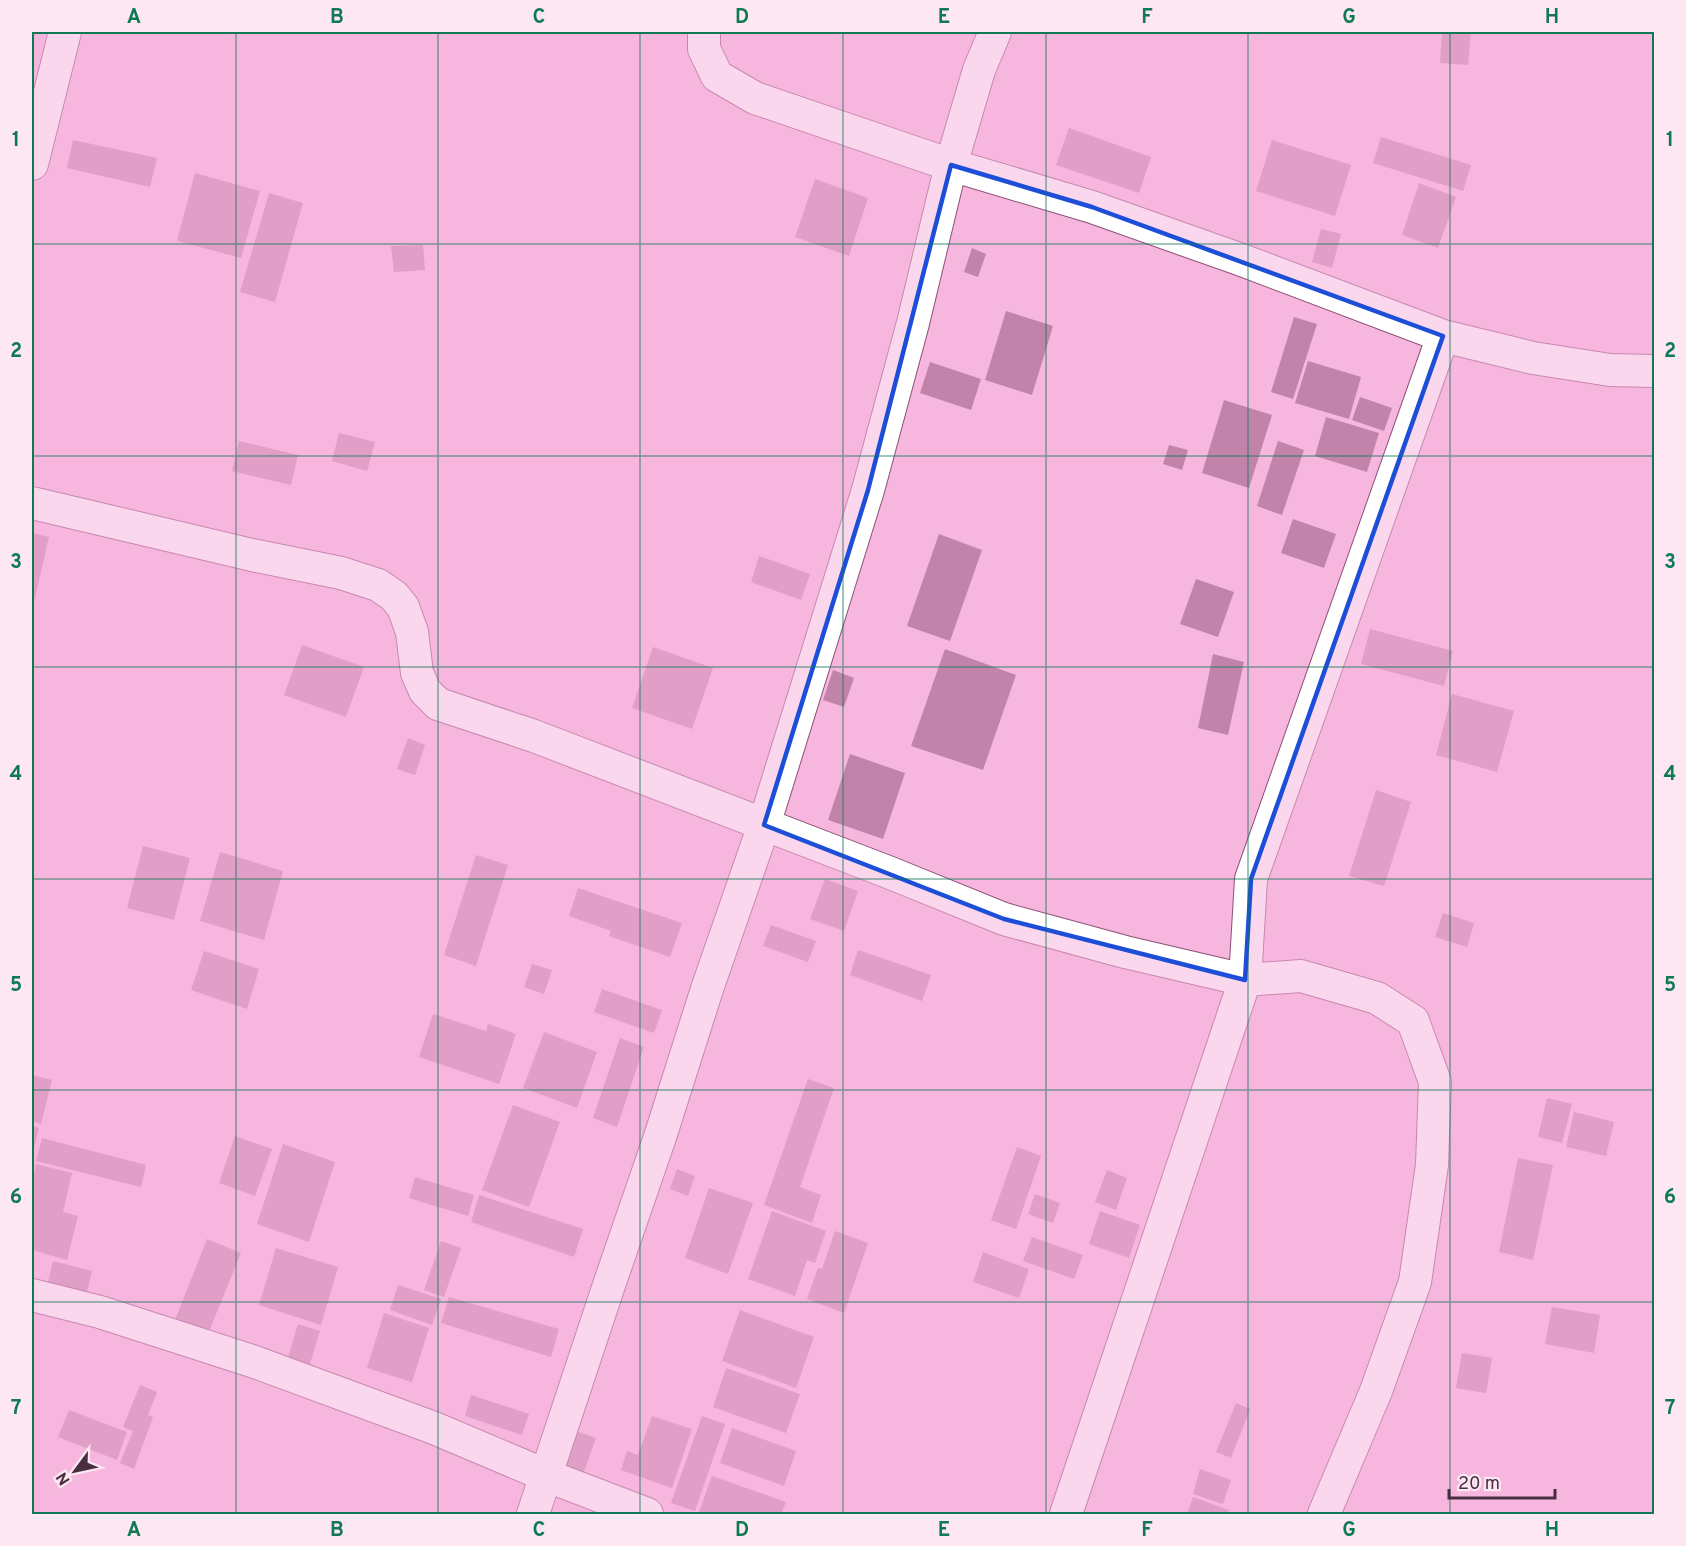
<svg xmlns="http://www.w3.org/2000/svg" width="1686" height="1546" viewBox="0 0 1686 1546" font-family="Overpass,sans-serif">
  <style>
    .building { fill: #c183aa }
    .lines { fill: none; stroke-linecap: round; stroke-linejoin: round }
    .street-casing { stroke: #8b5176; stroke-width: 34 }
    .street { stroke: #fff; stroke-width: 32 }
    .marked { fill: none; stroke: #1d4ed8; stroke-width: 4.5; stroke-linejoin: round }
    .grid { fill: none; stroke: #0f7953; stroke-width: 1.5; stroke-opacity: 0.55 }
    .neatline { fill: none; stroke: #0f7953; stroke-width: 2 }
    .grid-label { font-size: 20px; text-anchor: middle; font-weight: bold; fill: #0f7953 }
  </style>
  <rect width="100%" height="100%" fill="#f7b6de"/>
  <path class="building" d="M1442,32H1471L1468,65L1440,63Z
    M1069,128L1151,157L1139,193L1056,165Z
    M1381,137L1471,165L1463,191L1373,163Z
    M73,140L157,158L150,187L67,168Z
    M1272,140L1351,165L1335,216L1256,191Z
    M195,173L260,191L241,258L177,241Z
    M815,179L868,198L849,256L795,237Z
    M1419,183L1456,197L1438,248L1402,235Z
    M269,193L303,203L275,302L240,292Z
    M1321,229L1341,234L1332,268L1312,262Z
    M423,245L425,270L394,272L391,246Z
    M972,248L986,254L978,277L964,272Z
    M1006,311L1053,326L1032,395L985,380Z
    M1294,317L1317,324L1293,399L1271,392Z
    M1308,361L1361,377L1349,419L1295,403Z
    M930,362L981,379L971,410L920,393Z
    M1360,397L1392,408L1384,431L1352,420Z
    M1224,400L1272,415L1249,488L1202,473Z
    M1326,417L1379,433L1367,472L1315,456Z
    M339,433L375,442L367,471L332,461Z
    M239,441L298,455L291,485L232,471Z
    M1278,441L1304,450L1282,515L1257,506Z
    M1169,445L1188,450L1182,470L1163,464Z
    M1293,519L1336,534L1324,568L1281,553Z
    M32,533L49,537L32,611Z
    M939,534L982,550L950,641L907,626Z
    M759,556L810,574L801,600L751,582Z
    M1196,579L1234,592L1218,637L1180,624Z
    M1370,629L1453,651L1444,686L1361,664Z
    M302,645L364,667L346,717L284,695Z
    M653,647L713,668L692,729L632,708Z
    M945,649L1016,675L983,770L911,746Z
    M1213,654L1244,662L1228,735L1198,728Z
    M833,670L854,678L844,707L823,700Z
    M1452,694L1514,711L1497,772L1436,755Z
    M408,738L425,745L415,775L397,769Z
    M850,754L905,773L883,839L828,820Z
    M1376,790L1411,802L1384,886L1349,876Z
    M143,846L190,858L174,920L127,908Z
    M220,852L283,871L264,940L200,921Z
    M476,855L508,865L476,966L444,955Z
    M825,879L858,891L844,931L810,919Z
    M578,888L682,923L670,957L609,936L611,931L569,916Z
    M1443,913L1474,923L1467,947L1435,937Z
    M771,925L816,941L808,962L763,946Z
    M858,950L931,975L922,1001L850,975Z
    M204,951L259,969L247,1009L191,990Z
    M532,964L552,970L544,994L524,987Z
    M602,989L662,1010L654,1033L594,1012Z
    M433,1014L486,1031L488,1024L516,1034L499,1084L419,1057Z
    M544,1032L597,1052L577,1108L523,1088Z
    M620,1038L644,1047L617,1127L593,1118Z
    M32,1075L52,1080L41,1124L32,1121Z
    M808,1079L834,1088L800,1187L821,1195L812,1223L764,1205Z
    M1547,1098L1572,1104L1562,1143L1538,1137Z
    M513,1105L560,1122L529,1207L482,1190Z
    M1574,1112L1614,1122L1606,1156L1566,1147Z
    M32,1126L39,1128L32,1156Z
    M235,1136L272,1149L255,1196L219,1183Z
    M42,1138L146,1165L141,1187L36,1161Z
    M283,1144L335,1162L309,1242L257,1224Z
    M1017,1147L1041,1156L1016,1229L991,1220Z
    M1518,1158L1553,1165L1533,1260L1499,1252Z
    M36,1164L72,1173L63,1212L78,1216L67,1260L32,1250V1183Z
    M677,1169L695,1176L688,1196L670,1189Z
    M1107,1170L1127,1178L1116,1210L1095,1202Z
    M415,1177L474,1195L468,1216L409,1198Z
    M709,1188L753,1203L728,1274L685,1258Z
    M1035,1194L1060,1203L1053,1223L1028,1214Z
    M479,1195L583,1229L574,1257L471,1222Z
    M772,1211L826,1231L815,1263L807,1260L795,1296L748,1279Z
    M1100,1211L1140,1225L1129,1258L1089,1244Z
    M835,1231L868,1243L844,1313L807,1299L818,1268L822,1269Z
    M1032,1237L1083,1255L1074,1279L1023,1261Z
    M207,1239L241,1253L208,1334L175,1320Z
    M441,1241L461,1248L444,1297L424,1290Z
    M276,1248L338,1267L321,1325L259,1305Z
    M983,1252L1029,1269L1019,1298L973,1282Z
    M53,1261L92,1271L87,1292L48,1282Z
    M398,1285L441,1299L432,1325L390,1310Z
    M449,1297L559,1329L551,1357L441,1323Z
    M1552,1307L1600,1315L1594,1353L1545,1344Z
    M740,1310L814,1337L796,1388L722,1361Z
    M384,1313L429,1328L412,1382L367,1368Z
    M298,1324L320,1331L309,1367L287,1361Z
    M1462,1353L1492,1358L1486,1393L1456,1388Z
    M726,1368L800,1394L786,1433L713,1407Z
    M140,1385L157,1392L148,1415L153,1417L134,1469L120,1463L133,1431L123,1427Z
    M471,1395L529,1414L522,1435L465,1416Z
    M1236,1403L1250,1409L1231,1458L1216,1452Z
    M69,1410L127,1432L117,1460L58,1437Z
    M652,1416L692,1429L672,1488L621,1470L627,1451L638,1455Z
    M702,1416L725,1424L695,1511L671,1503Z
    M732,1428L796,1451L784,1486L720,1463Z
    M576,1431L596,1438L584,1472L564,1465Z
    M1200,1469L1231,1480L1223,1504L1193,1494Z
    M712,1476L786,1502L781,1514H707L699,1512Z
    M1193,1497L1229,1510L1227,1514H1187Z"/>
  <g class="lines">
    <defs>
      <path id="street" d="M704,32V49L717,76L755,98L951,165L1092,207L1239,259L1443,336L1533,358L1610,370L1654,371
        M32,164L65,32
        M32,503L252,555L341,573L378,585L394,596L403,607L412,632L417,673L425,691L438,704L534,736L888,872L1004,919L1125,952L1245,980L1301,976L1377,998L1413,1021L1435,1082L1432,1165L1415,1282L1376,1391L1324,1514
        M32,1295L100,1312L252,1361L434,1428L545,1475L647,1514
        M533,1514L609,1285L660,1137L707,989L764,825L868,490L913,323L951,165L979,70L995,32
        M1066,1514L1245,980L1251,879L1443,336"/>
    </defs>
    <use href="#street" class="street-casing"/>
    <use href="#street" class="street"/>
  </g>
  <path d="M0 0H1686V1546H0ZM951,165L1092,207L1443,336L1251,879L1245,980L1004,919L764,825L868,490Z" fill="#f7b6de" fill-opacity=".55" fill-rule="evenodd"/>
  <path class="marked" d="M951,165L1092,207L1443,336L1251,879L1245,980L1004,919L764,825L868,490Z"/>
  <path class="grid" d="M236,32V1514M438,32V1514M640,32V1514M843,32V1514M1046,32V1514M1248,32V1514M1450,32V1514M32,244H1654M32,456H1654M32,667H1654M32,879H1654M32,1090H1654M32,1302H1654"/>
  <rect width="1686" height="1546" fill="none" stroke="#fce7f3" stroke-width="66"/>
  <g transform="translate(75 1471) rotate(237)" stroke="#fce7f3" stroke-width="4.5" paint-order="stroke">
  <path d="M0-4.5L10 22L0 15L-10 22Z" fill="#482e3e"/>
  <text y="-9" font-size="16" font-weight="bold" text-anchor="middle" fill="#482e3e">N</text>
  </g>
  <path d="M1449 1489v9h106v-9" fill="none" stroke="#482e3e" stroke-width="3"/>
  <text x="1458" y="1489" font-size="18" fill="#482e3e" stroke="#fce7f3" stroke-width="4.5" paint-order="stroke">20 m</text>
  <rect x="33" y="33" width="1620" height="1480" class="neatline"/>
  <g class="grid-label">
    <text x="134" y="23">A</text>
    <text x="337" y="23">B</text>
    <text x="539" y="23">C</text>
    <text x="742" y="23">D</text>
    <text x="944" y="23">E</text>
    <text x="1147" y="23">F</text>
    <text x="1349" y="23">G</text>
    <text x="1552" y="23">H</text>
    <text x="16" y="146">1</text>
    <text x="1670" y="146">1</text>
    <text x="16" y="357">2</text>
    <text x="1670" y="357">2</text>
    <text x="16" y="568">3</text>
    <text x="1670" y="568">3</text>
    <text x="16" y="780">4</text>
    <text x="1670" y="780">4</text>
    <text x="16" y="991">5</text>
    <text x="1670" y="991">5</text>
    <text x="16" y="1203">6</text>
    <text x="1670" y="1203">6</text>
    <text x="16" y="1414">7</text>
    <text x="1670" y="1414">7</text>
    <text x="134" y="1536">A</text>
    <text x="337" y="1536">B</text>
    <text x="539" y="1536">C</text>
    <text x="742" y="1536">D</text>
    <text x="944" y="1536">E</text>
    <text x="1147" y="1536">F</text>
    <text x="1349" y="1536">G</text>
    <text x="1552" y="1536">H</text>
  </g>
</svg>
